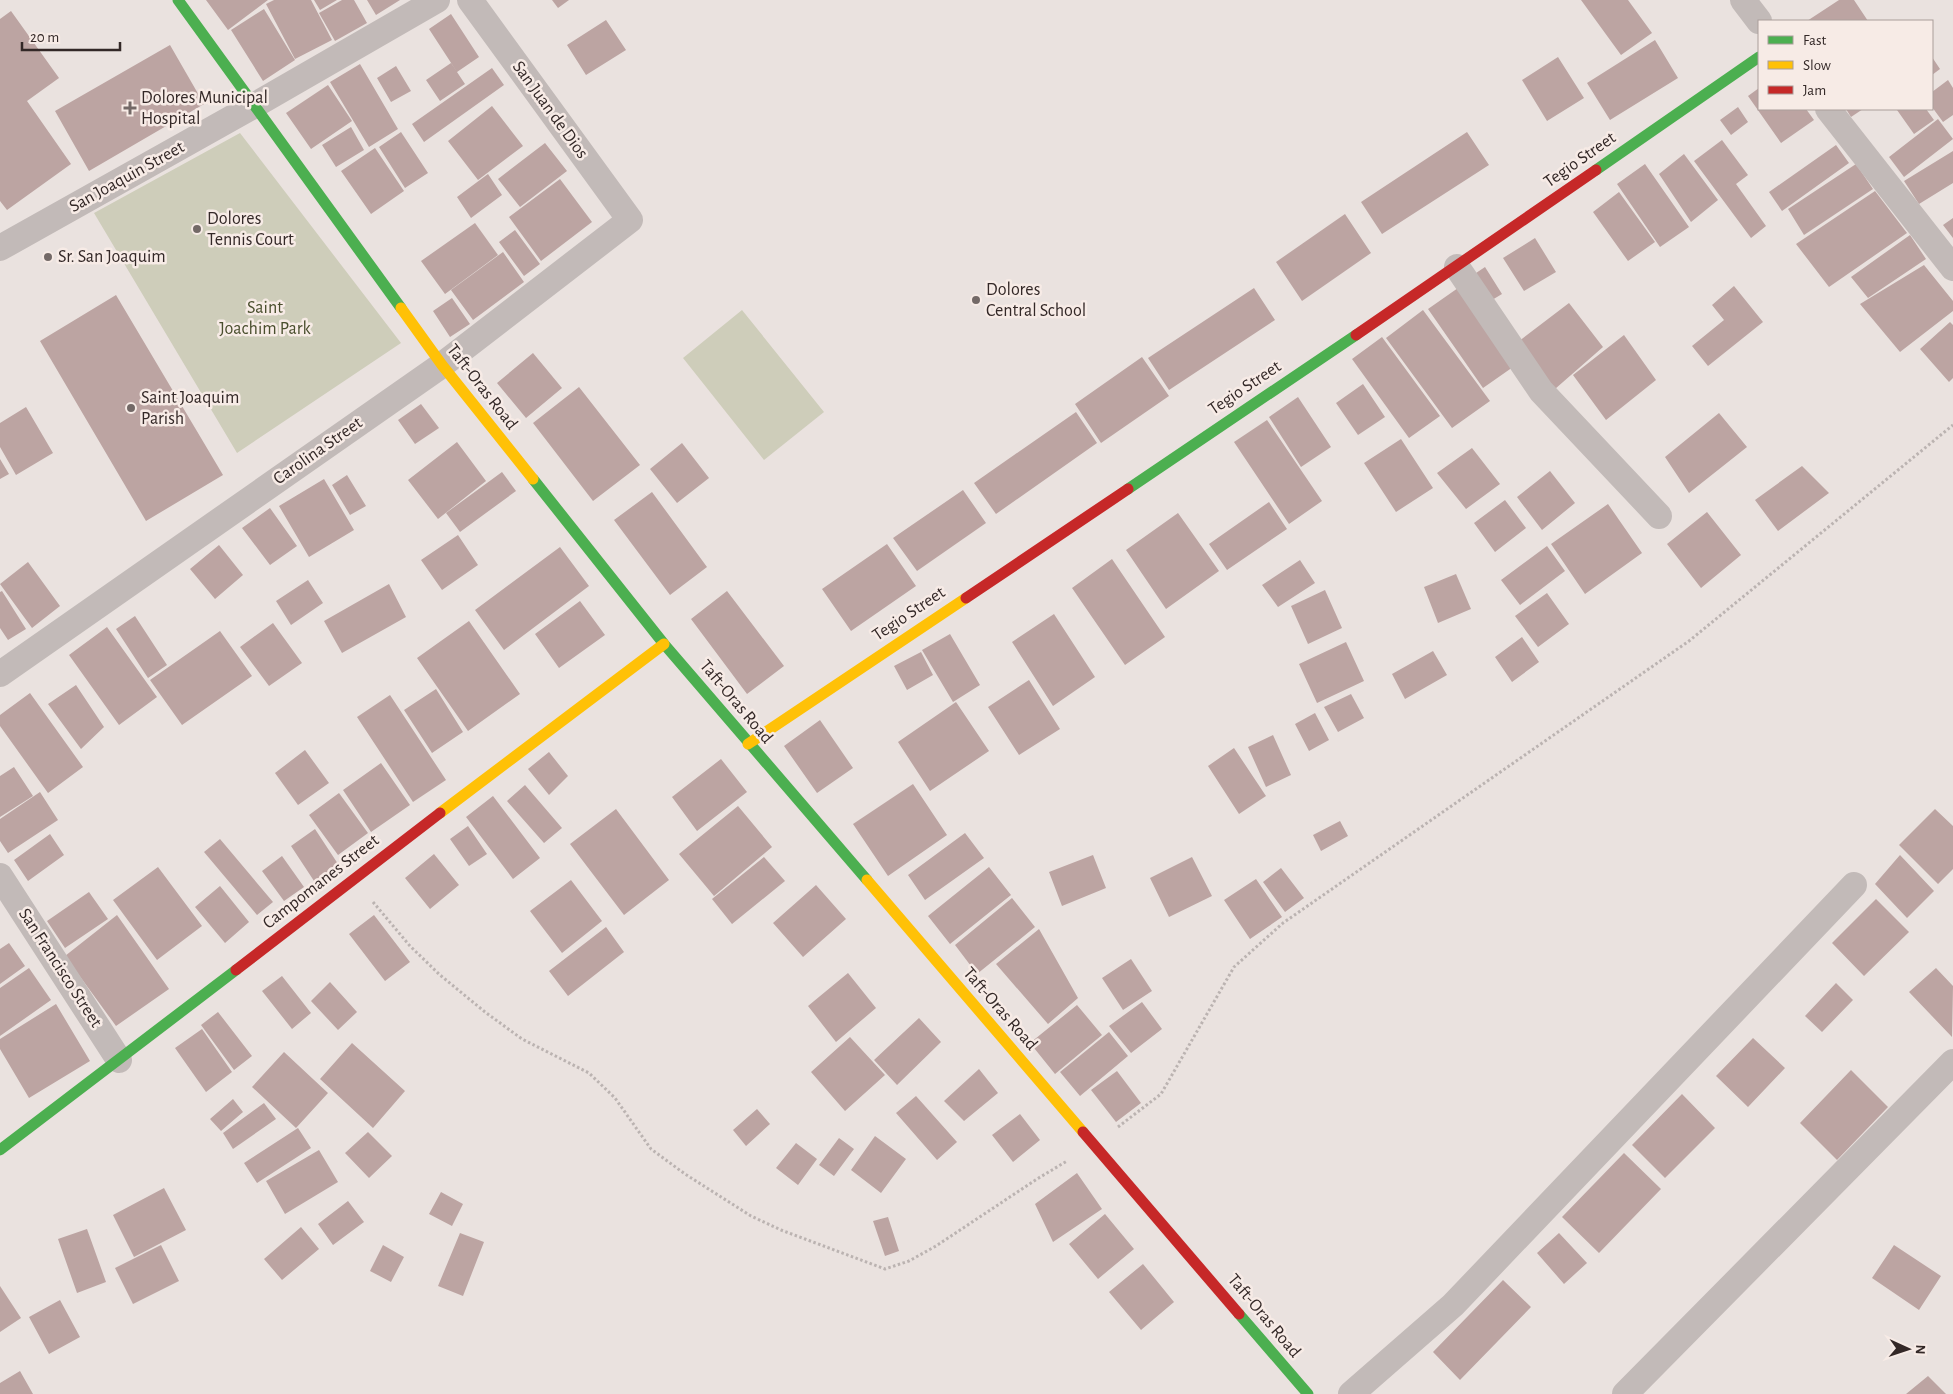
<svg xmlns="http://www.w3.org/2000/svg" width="1953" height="1394" viewBox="0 0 1953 1394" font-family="'Alegreya Sans',sans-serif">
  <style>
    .green { fill: #cecdba }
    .building { fill: #bca4a2 }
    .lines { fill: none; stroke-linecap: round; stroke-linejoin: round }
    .path { stroke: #bbb3b1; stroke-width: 3; stroke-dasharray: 2.5 2.5; stroke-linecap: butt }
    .street { stroke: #c2bab8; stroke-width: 26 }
    .fast { stroke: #4caf50; stroke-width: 11 }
    .slow { stroke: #ffc107; stroke-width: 11 }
    .jam { stroke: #c62828; stroke-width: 11 }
    .poi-dot { fill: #736967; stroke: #f7ebe6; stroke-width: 2 }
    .labels { text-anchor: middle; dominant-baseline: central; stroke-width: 5; stroke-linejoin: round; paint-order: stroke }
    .poi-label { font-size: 18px; fill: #332827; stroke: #f7ebe6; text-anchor: start }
    .street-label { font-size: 18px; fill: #332827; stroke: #f7ebe6 }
    .park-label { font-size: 18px; fill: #494e2d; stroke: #f7ebe6 }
  </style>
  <rect width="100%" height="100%" fill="#eae2df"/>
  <path class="green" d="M240,133L401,343L237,453L94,213Z
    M742,310L824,412L764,460L683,358Z"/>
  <path class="building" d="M206,0H268L228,30Z
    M274,0H311L332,40L295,59L266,4Z
    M314,0H337L320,10Z
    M342,0H354L367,23L335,41L319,13Z
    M367,0H400L376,15Z
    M552,0H569L558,8Z
    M1581,0H1628L1652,33L1621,55Z
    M1839,0H1854L1868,21H1807Z
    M264,9L295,60L263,81L231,30Z
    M11,11L59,78L27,101L71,164L7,210L0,201V19Z
    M451,14L479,57L457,72L429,29Z
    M606,20L626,50L586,75L567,45Z
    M1655,40L1678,78L1610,120L1587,83Z
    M170,45L204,104L89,171L55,111Z
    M1558,57L1584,98L1547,121L1522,80Z
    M1932,57L1940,69L1932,75Z
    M451,63L465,84L440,101L426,80Z
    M360,64L398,129L369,147L330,82Z
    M396,66L411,91L391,102L377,78Z
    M492,68L504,85L424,142L412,124Z
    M1948,80L1953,88V115L1943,122L1932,107V92Z
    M328,85L352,121L311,149L286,113Z
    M1759,88V109H1806L1814,120L1781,143L1748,96Z
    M492,106L523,146L478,180L448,141Z
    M1738,107L1748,122L1731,135L1720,120Z
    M1846,109H1863L1851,117Z
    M1899,109H1926L1934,120L1914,134L1897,110Z
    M1938,119L1953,139L1904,177L1889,157Z
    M351,127L364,150L336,167L322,145Z
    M401,132L428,173L405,188L379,147Z
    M1467,132L1489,165L1382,234L1361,202Z
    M1722,140L1748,175L1736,184L1766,226L1751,238L1694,161Z
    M545,143L567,171L520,207L498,179Z
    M1836,145L1849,163L1782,211L1769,192Z
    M375,148L404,191L371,214L341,171Z
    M1953,151V183L1919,204L1904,181Z
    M1684,154L1718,200L1691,222L1659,174Z
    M1645,164L1689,227L1660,247L1617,184Z
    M1856,164L1873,189L1804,235L1788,209Z
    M488,174L502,195L471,218L457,197Z
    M560,179L592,222L541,261L509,217Z
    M1875,191L1907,233L1829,287L1796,244Z
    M1619,192L1655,242L1628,261L1593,212Z
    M1345,214L1371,253L1302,301L1276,262Z
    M1953,218V238L1943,225Z
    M475,223L498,255L445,294L421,261Z
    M515,230L540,264L524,276L499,242Z
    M1910,235L1926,259L1868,298L1851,277Z
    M1535,238L1556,272L1524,291L1503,258Z
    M503,252L524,282L473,320L451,290Z
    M1924,265L1953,301V311L1900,352L1860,304Z
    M1485,267L1502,294L1487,303L1470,277Z
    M1734,286L1763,322L1708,366L1692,346L1724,320L1712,305Z
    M1254,288L1275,320L1169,390L1148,358Z
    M1458,288L1513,367L1483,388L1428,309Z
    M116,295L223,475L146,521L40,341Z
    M452,298L470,324L450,337L433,311Z
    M1569,303L1603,347L1555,389L1514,345Z
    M1423,310L1490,401L1452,428L1386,338Z
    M1950,322L1953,325V378L1949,382L1920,349Z
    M1624,335L1656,380L1606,420L1573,375Z
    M1382,337L1440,416L1409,438L1352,359Z
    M533,353L562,388L526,418L497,383Z
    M1142,357L1169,396L1101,443L1075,404Z
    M1363,384L1385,417L1358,435L1336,403Z
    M579,387L640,465L593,501L533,423Z
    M1298,397L1331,447L1301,467L1269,417Z
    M421,404L439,428L415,444L398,420Z
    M26,407L53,453L16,475L0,447V423Z
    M1076,412L1097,443L996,514L974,483Z
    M1719,413L1747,447L1689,493L1665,457Z
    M1267,420L1322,501L1289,524L1234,442Z
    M1401,439L1433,488L1396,512L1364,463Z
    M457,442L486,481L438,519L408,480Z
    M682,443L709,478L677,503L650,469Z
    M1472,448L1500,484L1466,509L1437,473Z
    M0,459L9,474L0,479Z
    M1802,466L1829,493L1778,531L1755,500Z
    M1550,471L1575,503L1542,530L1517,497Z
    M502,472L516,491L460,532L446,513Z
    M347,475L366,506L350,515L332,485Z
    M324,479L354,530L309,557L279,506Z
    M963,490L986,523L917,571L893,538Z
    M652,492L707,567L670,595L614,520Z
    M1505,500L1526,528L1495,552L1474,523Z
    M1269,502L1287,529L1227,570L1209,544Z
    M1608,504L1642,553L1585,594L1551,544Z
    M270,508L297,546L270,565L242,528Z
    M1707,512L1741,555L1701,588L1667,544Z
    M1178,513L1219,571L1166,609L1126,550Z
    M458,535L478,565L442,590L421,560Z
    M887,544L916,586L851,631L822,589Z
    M219,545L243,575L215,599L190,569Z
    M1547,546L1565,571L1520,605L1501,580Z
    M560,547L589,586L504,650L475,610Z
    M1112,559L1165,637L1125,665L1072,588Z
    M1300,560L1315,583L1278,607L1262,585Z
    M28,562L60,606L32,628L0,584Z
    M1456,574L1471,609L1438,623L1424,587Z
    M308,580L323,603L291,625L276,601Z
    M389,584L406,617L342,653L324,621Z
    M1325,590L1342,628L1308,644L1291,606Z
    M2,591L26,629L8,640L0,628V592Z
    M727,591L784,666L747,694L691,619Z
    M1547,593L1569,624L1538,647L1515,616Z
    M580,601L605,635L559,668L535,634Z
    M1054,614L1095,677L1053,706L1012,642Z
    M135,616L167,665L148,678L116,629Z
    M469,621L520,694L468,731L417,658Z
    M273,623L302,663L269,686L240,647Z
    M107,627L157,697L119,725L69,655Z
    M220,631L252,676L182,725L150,680Z
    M950,634L980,685L953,702L922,650Z
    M1522,637L1539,662L1512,682L1495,657Z
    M1346,642L1364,681L1317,703L1299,664Z
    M1433,651L1447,675L1405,699L1392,674Z
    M921,652L933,675L907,690L894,666Z
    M1029,680L1060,729L1019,755L988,707Z
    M76,685L104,727L81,749L48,704Z
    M436,689L463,732L432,753L404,710Z
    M30,693L83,767L48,793L0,726V715Z
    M1351,694L1364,718L1338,732L1324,707Z
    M390,695L446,780L413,802L357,717Z
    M956,702L989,751L930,791L898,742Z
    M1315,713L1329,740L1309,751L1295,724Z
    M820,720L853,768L817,793L784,746Z
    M1273,735L1291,775L1266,787L1248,747Z
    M1234,748L1266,796L1239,814L1208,766Z
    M305,750L329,783L298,805L275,773Z
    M549,752L568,776L549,795L528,769Z
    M721,759L747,792L697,831L672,797Z
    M381,763L410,805L371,832L343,790Z
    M14,767L33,796L0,817V776Z
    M913,784L947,835L888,876L853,824Z
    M525,785L562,828L544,843L507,801Z
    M40,792L58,820L8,853L0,841V819Z
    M339,793L368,833L338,855L309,815Z
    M493,796L540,858L513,879L466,817Z
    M738,806L772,847L714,896L679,854Z
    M616,809L669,880L624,915L570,844Z
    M1935,809L1953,826V869L1938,884L1899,845Z
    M1340,821L1348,836L1321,851L1313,835Z
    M468,826L487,854L469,866L450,839Z
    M315,829L340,867L316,884L291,846Z
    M965,833L984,858L925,900L908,875Z
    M50,834L64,855L28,881L14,860Z
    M220,839L273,902L257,915L204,852Z
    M434,854L459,885L430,909L405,878Z
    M1093,855L1106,888L1062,906L1049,872Z
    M1900,855L1934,891L1907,918L1875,884Z
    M282,856L304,887L284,901L262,871Z
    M764,857L785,881L732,924L712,899Z
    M1192,857L1212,896L1169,917L1150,878Z
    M158,867L202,926L157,960L113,900Z
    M989,867L1011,895L950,944L928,916Z
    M1281,868L1304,898L1285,912L1263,882Z
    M1256,879L1282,917L1250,939L1224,900Z
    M571,880L602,921L562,953L530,911Z
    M816,885L846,919L803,957L773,923Z
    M220,886L249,922L225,943L195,907Z
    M89,892L108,919L65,948L47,921Z
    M1012,898L1035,927L977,974L955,945Z
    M1876,899L1909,932L1864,976L1832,943Z
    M117,915L169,989L116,1026L65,956Z
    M374,915L410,962L385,981L349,934Z
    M606,927L624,952L568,996L549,971Z
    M1039,929L1078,998L1048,1024L996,964Z
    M9,943L25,966L0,984V949Z
    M1131,959L1152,991L1123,1010L1102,978Z
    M29,968L51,1000L0,1036V988Z
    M1936,968L1953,986L1952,1037L1909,992Z
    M848,973L876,1008L836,1042L808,1006Z
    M282,976L311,1013L292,1029L262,991Z
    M330,982L357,1012L338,1030L311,1001Z
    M1836,983L1853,1000L1822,1032L1805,1016Z
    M1142,1002L1162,1029L1131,1053L1109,1026Z
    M56,1004L90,1061L29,1098L0,1049V1039Z
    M1077,1005L1102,1035L1055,1074L1030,1043Z
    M218,1012L252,1056L234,1070L201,1025Z
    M919,1018L941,1042L897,1085L874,1060Z
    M202,1029L232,1072L206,1092L175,1048Z
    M1109,1032L1128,1056L1080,1096L1060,1072Z
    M850,1037L885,1075L845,1111L811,1072Z
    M1753,1038L1785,1068L1748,1107L1716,1076Z
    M352,1043L405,1091L373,1128L320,1079Z
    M284,1052L328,1093L296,1128L252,1087Z
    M979,1069L998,1093L964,1121L944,1101Z
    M1851,1070L1888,1107L1837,1160L1800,1123Z
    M1117,1071L1141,1103L1116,1122L1091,1090Z
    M1682,1094L1715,1128L1665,1178L1632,1145Z
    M916,1096L957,1142L937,1160L896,1113Z
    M233,1099L243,1112L221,1131L210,1119Z
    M264,1103L276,1119L233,1149L223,1133Z
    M757,1109L770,1124L746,1146L733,1130Z
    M1020,1114L1040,1140L1013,1162L992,1135Z
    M298,1128L311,1148L257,1183L244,1163Z
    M368,1132L392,1156L369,1178L345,1153Z
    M875,1136L906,1159L881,1193L851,1170Z
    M839,1138L854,1149L834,1176L819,1165Z
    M796,1143L817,1159L798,1185L776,1168Z
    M319,1150L338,1182L285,1214L266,1181Z
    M1624,1153L1661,1189L1599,1253L1562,1217Z
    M1077,1173L1102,1209L1053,1242L1035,1204Z
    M164,1188L186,1230L134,1257L113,1215Z
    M441,1192L463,1204L452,1226L429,1214Z
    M348,1201L364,1222L333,1245L318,1224Z
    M1105,1214L1134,1249L1098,1279L1069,1244Z
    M888,1217L899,1251L885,1256L873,1221Z
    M301,1227L319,1249L282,1280L264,1259Z
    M87,1229L106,1282L77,1293L58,1239Z
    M460,1233L484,1242L463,1296L438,1286Z
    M1559,1233L1587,1263L1564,1284L1537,1253Z
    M161,1245L179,1281L133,1304L115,1268Z
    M383,1245L404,1257L391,1282L370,1271Z
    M1894,1245L1941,1276L1919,1310L1872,1278Z
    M1143,1264L1174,1302L1141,1330L1109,1292Z
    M1503,1280L1531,1307L1460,1380L1433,1352Z
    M0,1286L21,1318L0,1332Z
    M60,1300L80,1337L49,1354L29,1317Z
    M20,1371L33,1394H0V1383Z
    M1928,1376L1946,1394H1906Z"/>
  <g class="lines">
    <path class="path" d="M373,902L410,946L440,975L485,1012L522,1039L589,1073L615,1098L651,1149L685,1174L751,1216L781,1230L885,1269L909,1261L936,1246L1037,1179L1067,1161
      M1118,1127L1161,1094L1234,967L1283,923L1689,641L1953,425"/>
    <path class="street" d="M1743,0L1759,21
      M1828,109L1953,268
      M0,248L255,105L437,0
      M1457,267L1541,391L1659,516
      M0,674L442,365L630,220L470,0
      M0,876L119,1060
      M1351,1394L1453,1305L1854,885
      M1625,1394L1953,1062"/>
    <path class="fast" d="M178,0L401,308
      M1596,170L1759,57
      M533,479L664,644L867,880
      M1128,489L1356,335
      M0,1150L236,970
      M1239,1314L1308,1394"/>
    <path class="slow" d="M401,308L442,365L533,479
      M748,744L966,598
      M440,813L664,644
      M867,880L1083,1132"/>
    <path class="jam" d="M1356,335L1596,170
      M966,598L1128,489
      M236,970L440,813
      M1083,1132L1239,1314"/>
  </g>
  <g class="poi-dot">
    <path d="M127.5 100.5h5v5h5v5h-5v5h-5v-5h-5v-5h5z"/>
    <circle cx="197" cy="229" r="5"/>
    <circle cx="48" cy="257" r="5"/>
    <circle cx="976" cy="300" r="5"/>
    <circle cx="131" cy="408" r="5"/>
  </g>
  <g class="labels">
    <g class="poi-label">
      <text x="141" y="98">Dolores Municipal<tspan x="141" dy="21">Hospital</tspan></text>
      <text x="207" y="219">Dolores<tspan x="207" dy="21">Tennis Court</tspan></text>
      <text x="58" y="257">Sr. San Joaquim</text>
      <text x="986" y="290">Dolores<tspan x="986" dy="21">Central School</tspan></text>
      <text x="141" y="398">Saint Joaquim<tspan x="141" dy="21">Parish</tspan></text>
    </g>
    <g class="street-label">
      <text transform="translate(550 110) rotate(54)">San Juan de Dios</text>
      <text transform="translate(1580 160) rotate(-35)">Tegio Street</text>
      <text transform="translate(127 177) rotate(-29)">San Joaquin Street</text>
      <text transform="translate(482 387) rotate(52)">Taft-Oras Road</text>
      <text transform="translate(1245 388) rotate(-34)">Tegio Street</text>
      <text transform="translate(318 451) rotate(-35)">Carolina Street</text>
      <text transform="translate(909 614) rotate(-34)">Tegio Street</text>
      <text transform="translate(736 702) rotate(50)">Taft-Oras Road</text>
      <text transform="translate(321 882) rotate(-38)">Campomanes Street</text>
      <text transform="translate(60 968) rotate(57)">San Francisco Street</text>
      <text transform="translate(1000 1009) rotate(49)">Taft-Oras Road</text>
      <text transform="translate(1264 1316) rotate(50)">Taft-Oras Road</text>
    </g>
    <g class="park-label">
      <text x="265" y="308">Saint<tspan x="265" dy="21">Joachim Park</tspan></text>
    </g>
  </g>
  <rect x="1758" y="20" width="175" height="90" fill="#f7ebe6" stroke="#a99d9a"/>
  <rect x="1768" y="36" width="25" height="8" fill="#4caf50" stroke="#a99d9a"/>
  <text x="1803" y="45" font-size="15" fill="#332827">Fast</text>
  <rect x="1768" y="61" width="25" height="8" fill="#ffc107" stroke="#a99d9a"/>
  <text x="1803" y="70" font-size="15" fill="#332827">Slow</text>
  <rect x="1768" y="86" width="25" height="8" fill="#c62828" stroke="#a99d9a"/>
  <text x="1803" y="95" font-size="15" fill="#332827">Jam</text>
  <g transform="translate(1908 1349) rotate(93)" stroke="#f7ebe6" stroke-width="4" paint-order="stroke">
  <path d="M0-4L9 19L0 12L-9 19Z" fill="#332827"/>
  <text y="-8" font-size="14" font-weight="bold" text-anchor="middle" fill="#332827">N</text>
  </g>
  <path d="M22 42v8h98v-8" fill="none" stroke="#332827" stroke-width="2.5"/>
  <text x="30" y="42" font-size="15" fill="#332827" stroke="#f7ebe6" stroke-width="4" paint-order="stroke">20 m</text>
</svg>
